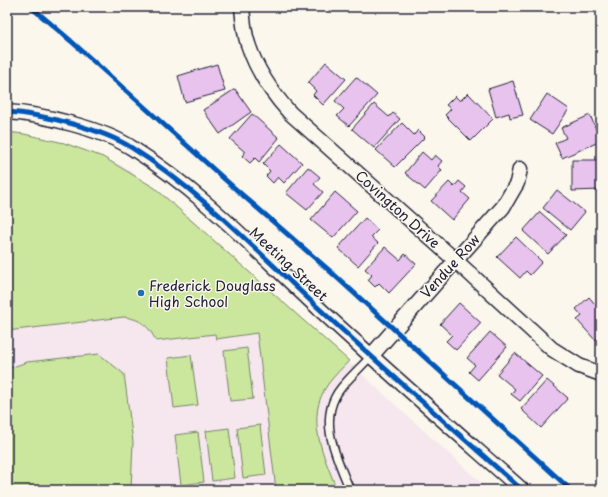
<svg xmlns="http://www.w3.org/2000/svg" width="608" height="497" viewBox="0 0 608 497" font-family="'Playpen Sans',sans-serif">
  <style>
    .built { fill: #f5e7ed }
    .green { fill: #cbe69d; stroke: #76846c }
    .building { fill: #e8c3ee; stroke: #22223b }
    .lines { fill: none; stroke-linecap: round; stroke-linejoin: round }
    .lane-casing { stroke: #22223b; stroke-width: 10 }
    .street-casing { stroke: #22223b; stroke-width: 17 }
    .lane { stroke: #fbf7ec; stroke-width: 7 }
    .street { stroke: #fbf7ec; stroke-width: 14 }
    .cycleway-casing { stroke: #fbf7ec; stroke-width: 8 }
    .cycleway { stroke: #0057b8; stroke-width: 5 }
    .poi-dot { fill: #1f6fb2; stroke: #fbf7ec; stroke-width: 1.5 }
    .labels { text-anchor: middle; dominant-baseline: central; stroke-width: 3; stroke-linejoin: round; paint-order: stroke }
    .street-label { font-size: 14px; fill: #22223b; stroke: #fbf7ec }
    .poi-label { font-size: 14px; fill: #22223b; stroke: #fbf7ec; text-anchor: start }
  </style>
  <rect width="100%" height="100%" fill="#fbf7ec"/>
  <filter id="ink" filterUnits="userSpaceOnUse"><feTurbulence type="fractalNoise" baseFrequency=".025" numOctaves="2"/><feDisplacementMap in="SourceGraphic" scale="8" xChannelSelector="R" yChannelSelector="G"/><feConvolveMatrix kernelMatrix="1 2 1 2 8 2 1 2 1" color-interpolation-filters="sRGB"/></filter>
  <g filter="url(#ink)">
    <path class="built" d="M7,132L45,138L82,149L121,165L170,200L489,490H7Z"/>
    <path class="green" d="M7,132L24,134L64,143L103,157L155,188L349,361C342,368 334,376 328,384C304,418 324,456 337,490H276L257,333L216,339L215,334L156,341C149,326 141,319 124,317L7,331Z
      M247,348L253,399L230,401L224,351Z
      M99,354L124,374L133,442L131,490H7V369L27,362Z
      M191,355L198,405L174,408L168,358Z
      M260,425L266,475L243,478L237,428Z
      M229,428L235,478L212,481L206,431Z
      M198,432L204,482L181,485L175,435Z"/>
    <path class="building" d="M326,62L346,79L323,105L313,95L316,91L308,83Z
      M217,64L225,91L185,102L178,76Z
      M356,77L377,95L349,126L337,116L344,109L335,101Z
      M513,81L523,115L510,118L509,113L496,117L488,89Z
      M235,89L251,112L220,134L203,110Z
      M468,93L493,119L471,141L445,115L451,109L446,105L455,96L460,101Z
      M547,94L569,109L552,134L530,120Z
      M374,104L389,117L393,113L400,119L374,148L352,129Z
      M252,114L279,138L259,162L255,158L250,163L242,156L245,152L230,139Z
      M590,115L601,141L562,158L555,143L566,138L561,128Z
      M402,123L414,135L418,130L425,137L395,167L376,150Z
      M281,144L302,163L284,183L278,177L273,183L266,176L270,171L263,164Z
      M422,152L431,160L435,155L442,161L438,166L442,170L425,190L405,173Z
      M572,160H601V190L572,191Z
      M308,167L320,177L314,184L323,192L307,210L286,193Z
      M459,181L466,187L462,192L470,199L452,220L431,201L449,182L454,187Z
      M557,190L585,212L570,230L543,208Z
      M335,192L357,211L333,238L311,220Z
      M540,212L566,235L548,254L523,231Z
      M365,218L378,230L371,237L378,243L358,266L338,248Z
      M516,237L542,262L530,275L526,271L520,278L497,257Z
      M385,247L400,260L405,254L416,264L389,293L379,283L375,287L368,280L372,275L365,269Z
      M589,297L595,304L601,298V334L595,340L577,320L582,316L576,309Z
      M459,303L481,323L456,350L446,341L452,335L440,324Z
      M490,332L507,347L478,380L469,372L475,365L467,358Z
      M515,353L542,376L520,401L511,394L515,389L497,374Z
      M547,380L568,398L541,428L521,409Z"/>
    <g class="lines">
      <defs>
        <path id="lane" d="M350,490C337,458 316,419 341,388C350,377 361,367 371,356"/>
        <path id="street" d="M242,7C243,19 244,33 248,44C256,69 272,93 290,113L455,260L552,349L579,366L601,374
          M7,112C41,114 103,129 132,148C199,190 255,249 313,303C382,367 452,428 522,490
          M371,356L503,207L517,183L520,169"/>
      </defs>
      <use href="#lane" class="lane-casing"/>
      <use href="#street" class="street-casing"/>
      <use href="#lane" class="lane"/>
      <use href="#street" class="street"/>
      <defs>
        <path id="cycleway" d="M31,7L71,41L231,185L331,272L571,490
          M7,112C41,114 103,129 132,148C199,190 255,249 313,303C382,367 452,428 522,490"/>
      </defs>
      <use href="#cycleway" class="cycleway-casing"/>
      <use href="#cycleway" class="cycleway"/>
    </g>
  </g>
  <circle class="poi-dot" cx="141" cy="293" r="4"/>
  <g class="labels">
    <g class="street-label">
      <text transform="translate(398 209) rotate(42)">Covington Drive</text>
      <text transform="translate(289 264) rotate(43)">Meeting Street</text>
      <text transform="translate(450 266) rotate(-48)">Vendue Row</text>
    </g>
    <g class="poi-label">
      <text x="149" y="285">Frederick Douglass<tspan x="149" dy="16">High School</tspan></text>
    </g>
  </g>
  <rect width="608" height="497" fill="none" stroke="#fbf7ec" stroke-width="24"/>
  <rect x="12" y="12" width="584" height="473" fill="none" stroke="#22223b" stroke-width="1.5" filter="url(#ink)"/>
</svg>
